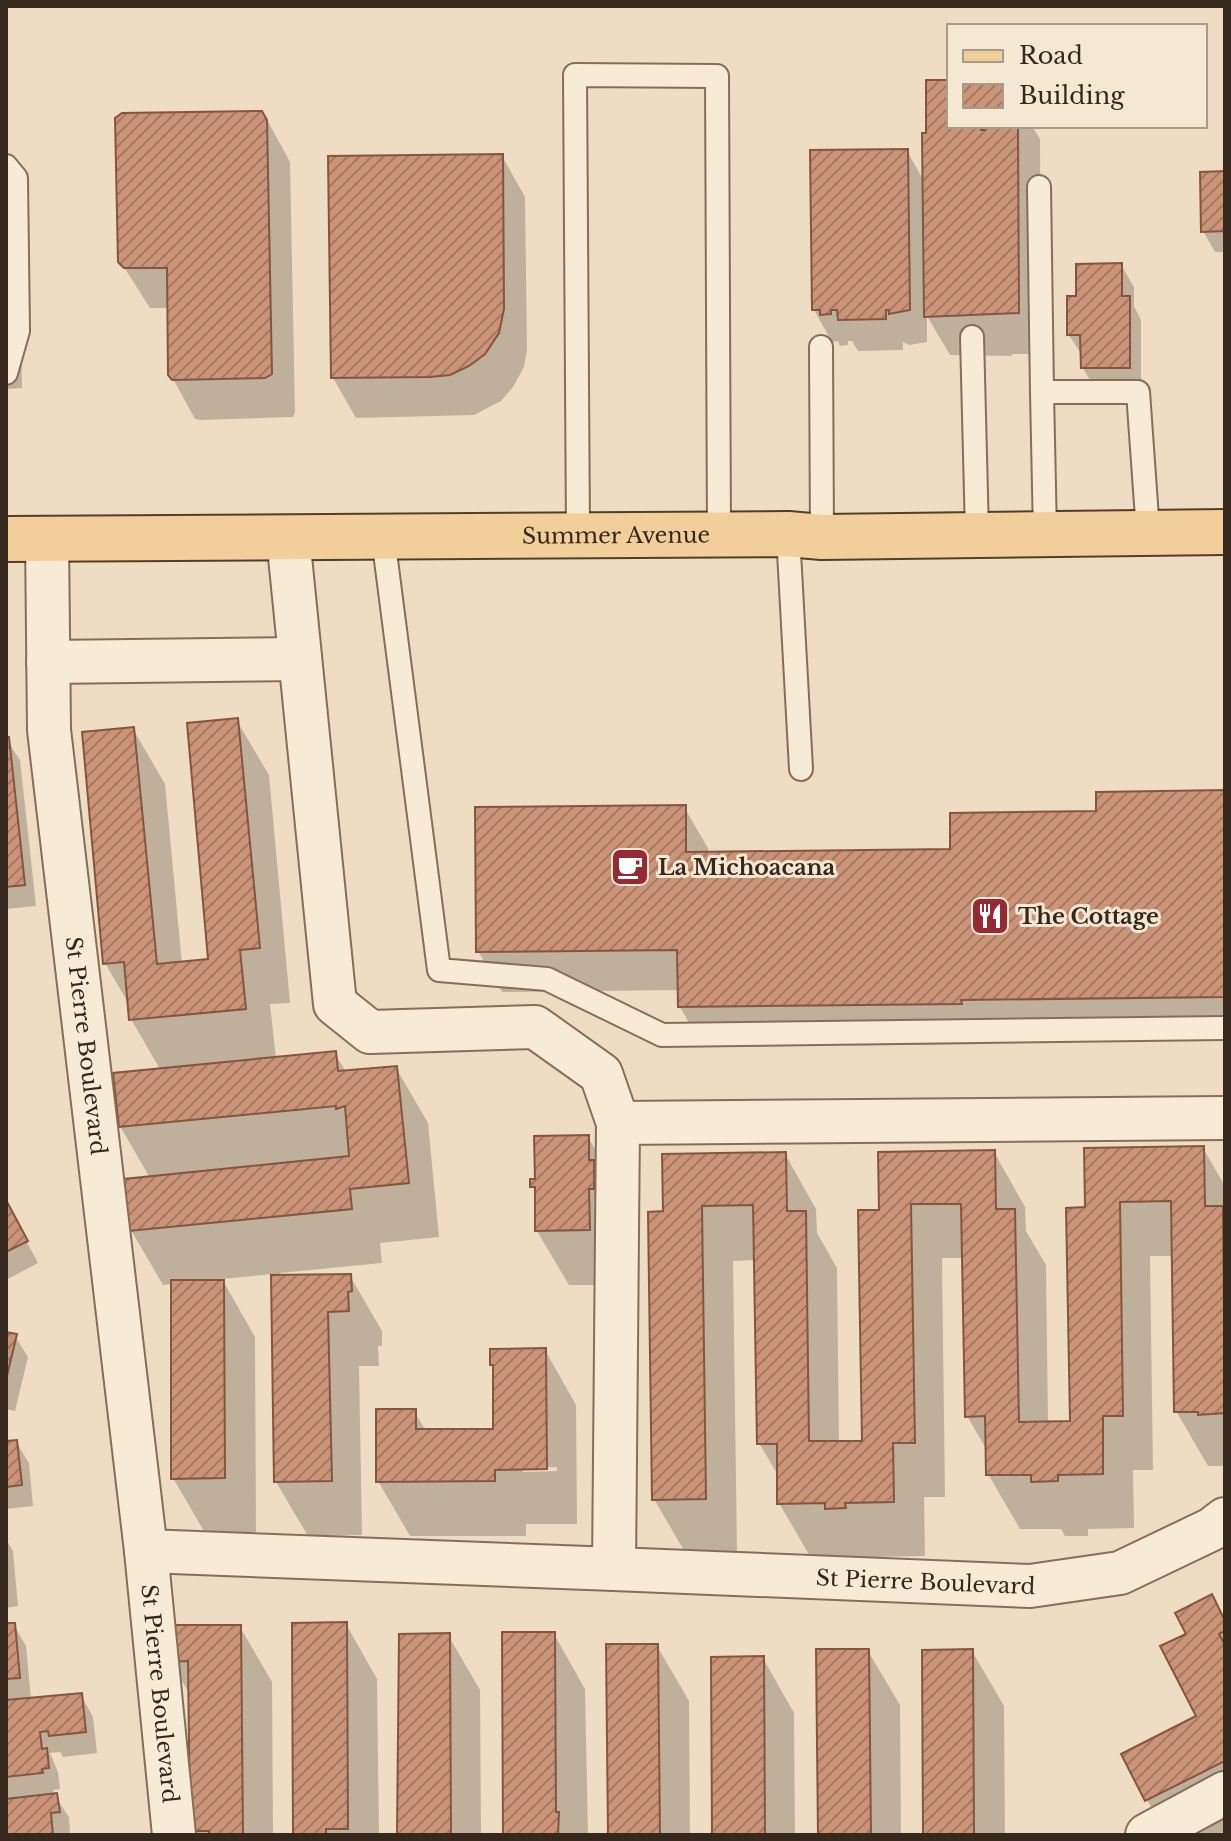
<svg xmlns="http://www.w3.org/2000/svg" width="1231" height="1841" viewBox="0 0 1231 1841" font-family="'Libre Baskerville',serif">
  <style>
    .shadow { fill: #0003; fill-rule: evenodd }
    .building { fill: url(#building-hatch); stroke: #86553f; stroke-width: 2 }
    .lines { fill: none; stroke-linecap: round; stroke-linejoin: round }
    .lane-casing { stroke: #876e59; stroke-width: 26 }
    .street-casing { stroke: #876e59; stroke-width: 46 }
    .primary-casing { stroke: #553d2e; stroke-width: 48 }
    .lane { stroke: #f8ebd5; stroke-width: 22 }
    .street { stroke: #f8ebd5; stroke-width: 42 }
    .primary { stroke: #f1ce9a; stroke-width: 44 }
    .labels { text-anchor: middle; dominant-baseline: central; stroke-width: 6; stroke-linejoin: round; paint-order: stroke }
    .street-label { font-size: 22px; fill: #37281d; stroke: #f5e8d2 }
    .poi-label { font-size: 22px; font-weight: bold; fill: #37281d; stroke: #f5e8d2; text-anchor: start }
  </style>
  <defs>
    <pattern id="building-hatch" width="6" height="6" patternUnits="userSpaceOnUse" patternTransform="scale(2)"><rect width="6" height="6" fill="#cb9478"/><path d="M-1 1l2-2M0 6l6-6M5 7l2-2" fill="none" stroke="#a67962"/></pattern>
  </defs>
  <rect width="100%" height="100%" fill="#eeddc2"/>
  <path class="shadow" d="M949,82V126H1032L1040,139L1041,354H1012V356L950,355L927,316V342L909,345L903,342V350L858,351L852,341H848V345L840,346L838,341L832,342L814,310L907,151L924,181L928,135Z
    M264,114L290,162L295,412L293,417L200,420L195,419L172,377L170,308H150L120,261Z
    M502,156L525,197L527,350L524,367L513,387L501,401L474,415L356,418L333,378Z
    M1225,173V252H1215L1203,231Z
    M1121,265L1134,287V306L1141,320V389H1095L1083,368V357L1069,335L1078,298Z
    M6,302L21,329L22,388L6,389Z
    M237,721L269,775L290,1003L270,1004L276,1059L335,1054L346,1072L396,1068L428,1123L439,1237L380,1243L382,1263L280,1273V1277L350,1276L382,1331V1346H378L379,1366H359L362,1535L308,1536L276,1482L273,1274L222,1279L255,1337L256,1532L205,1533L173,1478V1284L163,1285L131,1230L150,1178L120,1126L161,1071L131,1019L130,1006L105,963L133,729L165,784L182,964L210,961Z
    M6,739L20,760L36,906L6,909Z
    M1225,792V1037L984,1040V1044L703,1047L680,1007V990L502,992L478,951L684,807L708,848V854L952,851L1098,813Z
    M588,1137L620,1192V1285H569L537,1231V1195L532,1186Z
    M1203,1148L1225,1186V1466H1208L1176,1411L1174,1256H1150L1153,1470H1133L1134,1528L1088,1529V1536H1065L1061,1529H1020L988,1474V1452L967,1416L964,1258H942L945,1497H924L925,1556L876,1557V1563H859L855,1557L811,1558L779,1503V1477L759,1443L756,1260L733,1261L737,1554H686L654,1499L665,1213L785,1154L816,1209L817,1233L837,1268L839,1443H864L881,1212L994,1152L1025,1207L1026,1231L1046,1265L1048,1424L1072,1423L1087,1209Z
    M6,1203L38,1263L6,1280Z
    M6,1333L15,1336L28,1357L15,1411L6,1409Z
    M545,1350L576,1405L577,1524H526V1536H410L378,1481L414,1411L426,1431H495V1369L492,1364ZM557,1467V1471L523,1472V1468Z
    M6,1442H16L29,1463L33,1506L6,1509Z
    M6,1539L13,1551L18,1606L6,1608Z
    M1225,1621V1831L1218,1835H1166L1123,1755L1199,1717L1163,1647Z
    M346,1624L377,1679L379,1835H295Z
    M6,1625H14L26,1646L31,1699L81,1695L93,1717L97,1753L63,1757L60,1752L50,1753L58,1772L60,1789L53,1790L54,1795L69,1817L70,1833L6,1835Z
    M240,1627L272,1682L273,1835H194L191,1696L170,1661Z
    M554,1634L585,1689L588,1835H505Z
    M448,1635L480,1690L481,1835H399Z
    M657,1646L689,1701L690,1835H610Z
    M868,1651L900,1705L901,1835H820Z
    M972,1651L1004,1706L1005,1835H925Z
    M763,1658L794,1713L795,1835H714Z"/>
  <path class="building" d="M926,80H949V126H981V130H985V126H1018L1019,313L924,317L922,133H926Z
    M262,111L267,120L272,374L265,378L172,380L168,375L167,268H124L118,262L115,118L122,113Z
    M908,149L910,310L889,314V310H886V319L838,320L837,310H831V314L820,315V310H812L810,150Z
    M503,154L504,309L499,333L485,354L469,366L450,375L430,377L331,378L328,156Z
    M1225,171V231L1201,232L1200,172Z
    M1122,263V296H1130V368H1081L1080,335H1067V296H1076V264Z
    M238,718L260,948L240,950L246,1009L129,1020L124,962L103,964L82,732L134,727L157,964L208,959L187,723Z
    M6,737H9L25,885L6,887Z
    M1225,790V997L961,1000L962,1004L678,1007L677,950L476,952L475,807L686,805V852L950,849V813L1096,811V792Z
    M336,1051L338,1071L397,1066L409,1183L350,1189L352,1209L129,1231L124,1179L349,1156L345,1106L336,1109V1106L119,1127L113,1073Z
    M589,1135V1160H594V1189H589L590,1230L535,1231V1187H530V1179H535L534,1136Z
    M1204,1146L1205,1206H1223L1225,1413L1198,1415V1412H1174L1171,1201L1120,1202L1123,1416H1103V1474L1058,1475V1481L1031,1482V1475H986L985,1416L965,1417L961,1204H911L915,1443H893L894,1502L845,1503L846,1508L825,1509V1503L777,1504V1444H757L753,1205L702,1206L706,1499L652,1500L648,1212L663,1211L662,1154L786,1152L787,1211H806L809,1441H862L858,1210H879L878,1152L995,1150L996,1209H1015L1019,1422L1070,1421L1066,1208L1085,1207L1084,1148Z
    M6,1200L28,1241L6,1252Z
    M351,1274L352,1291L348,1292L349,1311L328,1312L332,1481L274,1482L271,1275Z
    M171,1280H224L225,1478L171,1479Z
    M6,1332L17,1334L6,1380Z
    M546,1348L547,1469L495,1470V1481L376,1482V1409H416V1429H493V1365H490V1349Z
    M17,1440L22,1485L6,1487V1441Z
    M1212,1594L1225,1621V1631L1219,1634L1225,1645V1761L1145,1801L1121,1754L1196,1716L1160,1646L1186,1634L1175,1613Z
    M347,1622L348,1829H326V1835H293L292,1623Z
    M6,1623H15L20,1678L6,1679Z
    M168,1625H241L243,1835H209V1831H190L188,1661L168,1662Z
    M502,1632H555L556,1812H559L558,1835H503Z
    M450,1633L451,1835H397L399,1634Z
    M606,1644H658L660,1835H608Z
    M816,1649H869L871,1835H818Z
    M973,1649L974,1835H923L922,1650Z
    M764,1656L765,1835H712L711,1657Z
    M82,1693L86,1732L49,1736L48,1731L40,1732L42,1749L47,1748L49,1768L42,1769L43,1773L6,1777V1700Z
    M57,1793L60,1812L51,1813L53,1835H6V1799Z"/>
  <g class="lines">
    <defs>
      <path id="lane" d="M6,166L16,178L18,331L6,373
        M1039,187L1042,392
        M972,337L977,533
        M821,347L822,537
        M788,534L801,769
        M1045,534L1042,392H1138L1148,532
        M578,535L575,75L717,76L719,535
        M383,537L439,970L547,979L662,1035L1225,1028"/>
      <g id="street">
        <path id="s1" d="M47,538L49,730L146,1551L174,1835"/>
        <path d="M48,662L300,659"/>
        <path d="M618,1123L1225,1118"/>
        <path d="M146,1551L614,1569L618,1123L601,1074L535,1027L370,1032L335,1004L288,537"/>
        <path id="s2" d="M614,1569L1030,1586L1120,1573L1212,1529L1225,1519"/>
        <path d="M1147,1835L1225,1793"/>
      </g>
      <g id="primary">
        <path id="s3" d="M6,539L788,534L822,537L1225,532"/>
      </g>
    </defs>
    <use href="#lane" class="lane-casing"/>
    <use href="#street" class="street-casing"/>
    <use href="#primary" class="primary-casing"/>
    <use href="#lane" class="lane"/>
    <use href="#street" class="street"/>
    <use href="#primary" class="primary"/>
  </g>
  <defs>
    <symbol id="cafe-square" viewBox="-11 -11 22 22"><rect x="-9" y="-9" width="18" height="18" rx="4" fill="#962a34" stroke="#f5e8d2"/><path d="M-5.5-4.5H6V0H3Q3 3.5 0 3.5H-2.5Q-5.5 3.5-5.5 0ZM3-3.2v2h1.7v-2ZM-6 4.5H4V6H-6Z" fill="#fff"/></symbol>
    <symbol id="restaurant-square" viewBox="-11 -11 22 22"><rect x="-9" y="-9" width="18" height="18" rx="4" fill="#962a34" stroke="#f5e8d2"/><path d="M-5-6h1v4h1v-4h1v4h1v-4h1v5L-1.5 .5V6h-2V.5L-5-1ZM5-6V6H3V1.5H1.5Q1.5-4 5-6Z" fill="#fff"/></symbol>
  </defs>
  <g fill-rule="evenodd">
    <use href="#cafe-square" x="608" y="845" width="44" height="44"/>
    <use href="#restaurant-square" x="968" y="894" width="44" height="44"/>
  </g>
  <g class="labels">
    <g class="street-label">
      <text stroke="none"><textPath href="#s3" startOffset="610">Summer Avenue</textPath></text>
      <text stroke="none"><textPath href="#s1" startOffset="510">St Pierre Boulevard</textPath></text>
      <text stroke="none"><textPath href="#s2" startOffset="312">St Pierre Boulevard</textPath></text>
      <text stroke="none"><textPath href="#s1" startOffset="1162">St Pierre Boulevard</textPath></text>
    </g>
    <g class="poi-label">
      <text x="658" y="867">La Michoacana</text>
      <text x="1018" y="916">The Cottage</text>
    </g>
  </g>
  <rect width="1231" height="1841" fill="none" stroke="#37281d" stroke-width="16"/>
  <rect x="947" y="24" width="260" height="104" fill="#f5e8d2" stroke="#a99b8a" stroke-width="2"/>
  <rect x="963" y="50" width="40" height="12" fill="#f1ce9a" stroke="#a99b8a" stroke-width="2"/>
  <text x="1019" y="64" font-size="24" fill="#37281d">Road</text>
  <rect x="963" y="84" width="40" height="24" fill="url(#building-hatch)" stroke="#a99b8a" stroke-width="2"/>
  <text x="1019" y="104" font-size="24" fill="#37281d">Building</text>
</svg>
